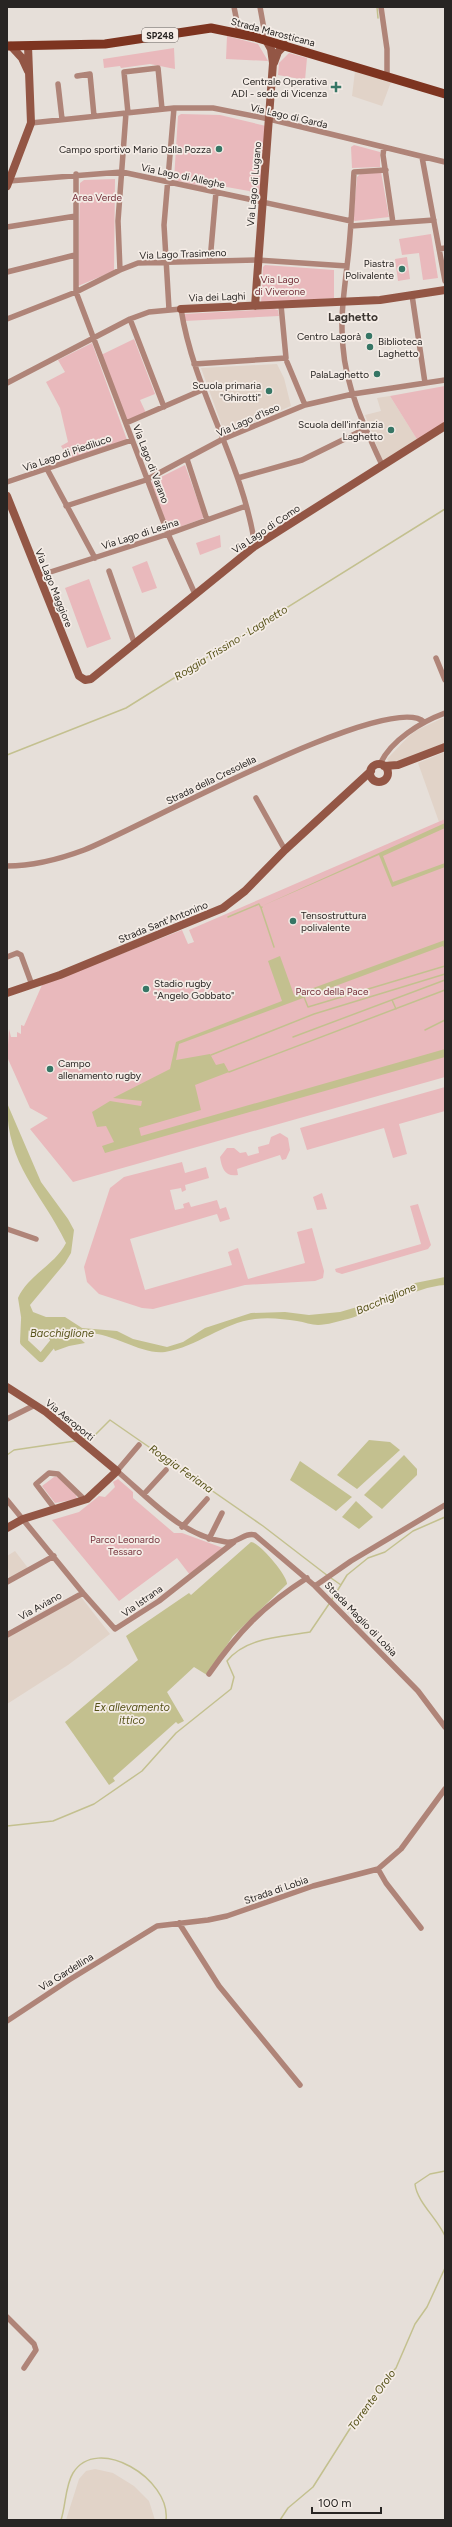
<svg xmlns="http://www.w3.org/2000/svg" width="452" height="2527" viewBox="0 0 452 2527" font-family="Figtree,sans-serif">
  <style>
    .built { fill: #e1d3c8 }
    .green { fill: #e9b9bc }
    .water { fill: #c3c08f }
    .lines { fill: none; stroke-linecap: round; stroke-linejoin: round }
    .stream { stroke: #c3c08f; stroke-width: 1.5 }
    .river { stroke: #c3c08f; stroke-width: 8 }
    .street { stroke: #af8478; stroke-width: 5.5 }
    .secondary { stroke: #935645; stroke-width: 8 }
    .primary { stroke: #7d3420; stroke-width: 9 }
    .poi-dot { fill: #367665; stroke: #f4ece6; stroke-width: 1.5 }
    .labels { text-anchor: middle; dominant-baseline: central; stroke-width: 3.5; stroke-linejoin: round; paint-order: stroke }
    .shield { fill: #f4ece6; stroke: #65615e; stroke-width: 1 }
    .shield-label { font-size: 9px; font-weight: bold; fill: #282523 }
    .street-label { font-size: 10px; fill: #282523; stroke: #f4ece6 }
    .poi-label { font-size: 10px; fill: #282523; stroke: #f4ece6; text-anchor: end }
    .park-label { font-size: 10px; fill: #75313b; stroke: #f4ece6 }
    .water-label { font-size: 11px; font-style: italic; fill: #555117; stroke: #f4ece6 }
    .quarter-label { font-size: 12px; font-weight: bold; fill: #3d3732; stroke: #f4ece6 }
  </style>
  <rect width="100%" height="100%" fill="#e6dfd9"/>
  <path class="built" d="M355,71L391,82L382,106L352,96Z
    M277,364L284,378L291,406L225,434L201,368Z
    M390,396L418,441L383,462L365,415L381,411L377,398Z
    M445,717V745L391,765L387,759L409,736L417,730Z
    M445,752V819L439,822L418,763Z
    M15,1551L28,1568L9,1578L7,1556Z
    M81,1597L110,1634L68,1665L7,1704V1637Z
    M95,2469L113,2473L134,2486L149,2501L155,2520H66L79,2479L86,2471Z"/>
  <path class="green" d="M227,36L258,44L268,61L226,59Z
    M174,48L175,69L150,64L121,68L120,66L104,68L103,59Z
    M289,53L307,58L305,80L278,75L279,63Z
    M181,114L220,115L266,126L260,197L249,191L221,186L215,189L174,180L178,116Z
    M354,145L380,152V167L352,168L351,147Z
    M381,172L389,217L355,221L353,220L357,177L360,174Z
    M115,179L114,271L78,286L80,183L84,180Z
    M431,234L438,278L423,280L419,253L402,255L399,239Z
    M407,257L410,279L398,281L395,259Z
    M265,265L334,270V298L261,303L263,267Z
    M274,309L278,310L279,316L185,321L184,314Z
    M134,339L155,394L140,400L146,413L127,420L101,355Z
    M92,343L127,440L69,459L61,446L68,442L60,408L46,382L65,372L58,360Z
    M445,386V423L418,441L390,396Z
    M185,465L204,518L169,531L151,482Z
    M220,535L221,547L200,555L196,543Z
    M147,561L157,588L142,593L132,567Z
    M89,579L111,639L87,648L65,588Z
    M445,819V1077L73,1182L30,1129L48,1118L30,1108L8,1059L7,1061L9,1029L11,1037H17V1032L21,1034V1025L24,1026L42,985L182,930L188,944L194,942L189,930Z
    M445,1087V1111L399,1124L407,1154L393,1158L384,1128L307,1150L300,1128Z
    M280,1133L288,1138L290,1150L286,1159L282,1160L280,1155L237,1169L238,1175C225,1177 222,1169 220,1157L227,1148H234L240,1153L246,1152L248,1156L259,1153L258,1147L269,1144L271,1137Z
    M182,1162L185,1173L206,1167L209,1178L185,1185L186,1190L182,1192L181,1188L170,1190L175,1210L184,1208L183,1204L189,1202L191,1207L217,1200L220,1209L226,1207L230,1219L220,1222L217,1214L130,1239L145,1290L232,1265L228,1252L238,1248L248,1279L305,1263L297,1232L312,1228L324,1271L323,1278L315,1281L245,1285L153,1309L142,1308L99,1294L87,1282L84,1267L110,1188L124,1177Z
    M322,1193L327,1209L317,1210L313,1197Z
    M418,1204L431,1245L428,1249L342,1274L336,1272L335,1269L421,1244L410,1206Z
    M54,1477H58L76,1495L77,1499L55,1503L42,1486Z
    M118,1479L133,1492V1498L174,1533H182L223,1548L190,1575L177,1558L119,1601L52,1520L79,1512L99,1496L105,1497L115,1487L113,1482Z"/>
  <path class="water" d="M445,823V828L383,856L393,882L445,863V867L392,887L379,855L262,906Z
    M445,940V950L443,946L179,1044L176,1060L210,1054L216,1065L224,1063L229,1072L195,1085L201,1110L139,1128L141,1136L445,1049V1057L105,1153L102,1146L114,1142L106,1126L97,1127L92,1112L110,1101L141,1106L142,1101L113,1098L170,1069L176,1042L282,1001L268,961L280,956L294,995Z
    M7,1103L41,1182L68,1219L74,1230L71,1253L65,1263L30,1305L33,1312L46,1317H65L82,1328L117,1331L133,1339L167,1347L183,1342L205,1328L251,1313L285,1312L309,1315L340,1312L381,1300L415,1283L445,1277V1285C414,1287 379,1310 348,1319C339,1321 327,1325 318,1325C312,1325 304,1322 297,1321C284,1319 269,1317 255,1319C222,1323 197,1347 165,1352C139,1356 101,1324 77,1336L85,1343L69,1346L55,1351L48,1336L23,1329L18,1298C28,1275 55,1265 66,1243C41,1191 7,1167 7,1103Z
    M369,1440L390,1442L400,1450L357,1489L337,1475Z
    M404,1455L417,1469V1475L382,1509L364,1495Z
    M300,1461L352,1497L336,1511L290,1480Z
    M356,1501L373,1517L359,1529L342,1517Z
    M251,1542C259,1542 288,1576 287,1584L233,1636L207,1675L194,1667L167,1692L184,1721L178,1724L176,1722L113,1778L115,1781L109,1785L65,1722L138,1660L126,1636L189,1593L191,1595Z"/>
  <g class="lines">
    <path class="stream" d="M377,7L378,18
      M7,755L126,708L445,509
      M261,908L274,947
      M228,917L259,904L261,908L262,907
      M304,997L308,1007L445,966
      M392,1000L396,1009
      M425,1030L445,1020
      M293,1037L445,980
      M211,1055L314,1014L445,974
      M229,1072L445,990
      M83,1439L93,1437L110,1420L263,1526L328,1576
      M7,1455L14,1450L75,1441
      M331,1578L341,1585
      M331,1601L347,1575L368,1558L385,1552L413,1531L445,1517
      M7,1826L53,1821L94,1804L142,1771L176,1733L231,1689L234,1677L227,1661C246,1637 282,1637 310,1632L329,1604
      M445,2171L430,2174L415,2184C417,2202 437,2218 445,2236
      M61,2520C66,2505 65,2486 73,2473C97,2434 171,2479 166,2520
      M280,2520L288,2508L313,2487L351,2427L383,2382L396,2368L415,2324L427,2307L445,2268"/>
    <path class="river" d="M25,1320L24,1342L41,1358L58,1337"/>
    <path class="street" d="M234,7L239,32
      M260,7L266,40
      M381,7L387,49V76
      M77,76L90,74L94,116
      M58,84L62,119
      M128,113L124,72L158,68L162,109
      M31,123L174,108H213L269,119L445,162
      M384,147L383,155L393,223
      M422,157L445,281
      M76,174V292L168,534L195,594
      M9,181L122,172L351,221
      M351,226L434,220
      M7,227L76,216
      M439,249L445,248
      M210,261L216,192
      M120,270L118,221L126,113
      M7,272L75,255
      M412,295L425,383
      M169,309L164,225L174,108
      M7,319L76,292L120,270L138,263L257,260L347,266
      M130,319L164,407
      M287,362L305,405
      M194,364L286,358L281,305
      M7,383L130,319L149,312L181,309C194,392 243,463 255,546
      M126,423L202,390
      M187,459L207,520
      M382,465C365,428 346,388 343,347C340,319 344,293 347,266C351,235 352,203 354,172L386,170
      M47,469L95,558
      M238,478L302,460L365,429
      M7,482L132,440
      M66,506L146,480L223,439L305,405L353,394L445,380
      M109,571L135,645
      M38,576L168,534L246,506
      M436,658L445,680
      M380,764C391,740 421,722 445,713
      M256,798L285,850
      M7,866C33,866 60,859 84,850C132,832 390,689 424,722
      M7,957L17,953L21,955L32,985
      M7,1229L36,1239
      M7,1419L35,1405
      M139,1445L117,1471C150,1499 181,1536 226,1542C237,1544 244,1532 255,1535L315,1586
      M144,1494L166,1470
      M7,1500L83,1593L115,1629L159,1601L234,1542
      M445,1505L351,1561L315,1586L418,1691L445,1727
      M55,1509L36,1484L49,1473L58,1474L85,1500
      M182,1527L207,1499
      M209,1539L222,1513
      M7,1582L54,1556
      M7,1635L83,1593
      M209,1674C238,1632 263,1606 307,1578
      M378,1869L386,1883L421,1928
      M179,1923L219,1986L300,2085
      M7,2021L69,1980L157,1926L208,1920L227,1916L313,1886L378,1869L401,1849L445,1789
      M7,2317L34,2344L36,2350L24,2368"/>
    <path class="secondary" d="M11,46L22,58L28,71
      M274,63L278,52L285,45
      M7,186L31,123L28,46
      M255,306L273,63L271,49L266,40
      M181,309L380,300L445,290
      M7,496L79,676L85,680L91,679L255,546L445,426
      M370 773a9 9 0 1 1 18 0a9 9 0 1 1-18 0Z
      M384,766L398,765L445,747
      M7,993L60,975L223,908L245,891L285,850L371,771
      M7,1387L46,1412L117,1471L87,1499L23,1519L7,1528"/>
    <path class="primary" d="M7,46L105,44L211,28L255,37L445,94"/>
  </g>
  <g class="poi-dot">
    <path d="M334 81h4v4h4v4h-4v4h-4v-4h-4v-4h4z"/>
    <circle cx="219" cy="149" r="4"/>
    <circle cx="402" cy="269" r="4"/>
    <circle cx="369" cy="336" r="4"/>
    <circle cx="370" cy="347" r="4"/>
    <circle cx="377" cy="374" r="4"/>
    <circle cx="269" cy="391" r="4"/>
    <circle cx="391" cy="430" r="4"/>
    <circle cx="293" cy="921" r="4"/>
    <circle cx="146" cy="989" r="4"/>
    <circle cx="50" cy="1069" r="4"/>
  </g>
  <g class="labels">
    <rect class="shield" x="142" y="28" width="36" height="14" rx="3"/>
    <g class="shield-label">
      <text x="160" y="35">SP248</text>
    </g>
    <g class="street-label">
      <text transform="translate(273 32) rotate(15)">Strada Marosticana</text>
      <text transform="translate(289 116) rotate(13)">Via Lago di Garda</text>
      <text transform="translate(183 176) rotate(12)">Via Lago di Alleghe</text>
      <text transform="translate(254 184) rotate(-85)">Via Lago di Lugano</text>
      <text transform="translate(183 254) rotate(-2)">Via Lago Trasimeno</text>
      <text transform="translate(217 297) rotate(-2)">Via dei Laghi</text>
      <text transform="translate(248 420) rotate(-24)">Via Lago d'Iseo</text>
      <text transform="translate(67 453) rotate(-19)">Via Lago di Piediluco</text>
      <text transform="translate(151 464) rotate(69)">Via Lago di Varano</text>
      <text transform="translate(266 529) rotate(-34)">Via Lago di Como</text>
      <text transform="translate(140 534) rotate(-18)">Via Lago di Lesina</text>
      <text transform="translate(54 588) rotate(68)">Via Lago Maggiore</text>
      <text transform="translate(211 780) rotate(-26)">Strada della Cresolella</text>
      <text transform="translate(163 922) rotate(-22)">Strada Sant'Antonino</text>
      <text transform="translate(70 1420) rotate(39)">Via Aeroporti</text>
      <text transform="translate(142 1601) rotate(-35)">Via Istrana</text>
      <text transform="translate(40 1606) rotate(-29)">Via Aviano</text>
      <text transform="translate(361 1619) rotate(46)">Strada Maglio di Lobia</text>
      <text transform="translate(276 1890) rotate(-19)">Strada di Lobia</text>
      <text transform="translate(66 1972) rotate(-32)">Via Gardellina</text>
    </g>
    <g class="poi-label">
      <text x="327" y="81">Centrale Operativa<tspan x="327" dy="12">ADI - sede di Vicenza</tspan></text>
      <text x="211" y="149">Campo sportivo Mario Dalla Pozza</text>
      <text x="394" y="263">Piastra<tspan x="394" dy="12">Polivalente</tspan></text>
      <text x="361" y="336">Centro Lagorà</text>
      <text x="378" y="341" text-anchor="start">Biblioteca<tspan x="378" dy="12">Laghetto</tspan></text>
      <text x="369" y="374">PalaLaghetto</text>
      <text x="261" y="385">Scuola primaria<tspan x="261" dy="12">"Ghirotti"</tspan></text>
      <text x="383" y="424">Scuola dell'infanzia<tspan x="383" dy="12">Laghetto</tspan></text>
      <text x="301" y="915" text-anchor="start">Tensostruttura<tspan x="301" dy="12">polivalente</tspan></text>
      <text x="154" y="983" text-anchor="start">Stadio rugby<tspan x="154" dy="12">"Angelo Gobbato"</tspan></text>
      <text x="58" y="1063" text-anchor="start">Campo<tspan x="58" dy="12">allenamento rugby</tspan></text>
    </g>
    <g class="park-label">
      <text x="97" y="197">Area Verde</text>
      <text x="280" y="279">Via Lago<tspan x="280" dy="12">di Viverone</tspan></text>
      <text x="332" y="991">Parco della Pace</text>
      <text x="125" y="1539">Parco Leonardo<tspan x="125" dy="12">Tessaro</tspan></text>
    </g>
    <g class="water-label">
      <text transform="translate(231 643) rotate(-32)">Roggia Trissino - Laghetto</text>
      <text transform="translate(386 1299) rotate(-23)">Bacchiglione</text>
      <text x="62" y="1333">Bacchiglione</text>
      <text transform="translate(181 1469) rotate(35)">Roggia Feriana</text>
      <text x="132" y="1707">Ex allevamento<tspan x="132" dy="13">ittico</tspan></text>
      <text transform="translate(372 2400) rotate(-54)">Torrente Orolo</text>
    </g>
    <g class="quarter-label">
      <text x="353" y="317">Laghetto</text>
    </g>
  </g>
  <rect width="452" height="2527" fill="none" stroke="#282523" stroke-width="16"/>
  <path d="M312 2507v6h69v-6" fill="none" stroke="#282523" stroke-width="2"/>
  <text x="318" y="2507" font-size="12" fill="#282523" stroke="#f4ece6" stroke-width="3" paint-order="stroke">100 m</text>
</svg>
